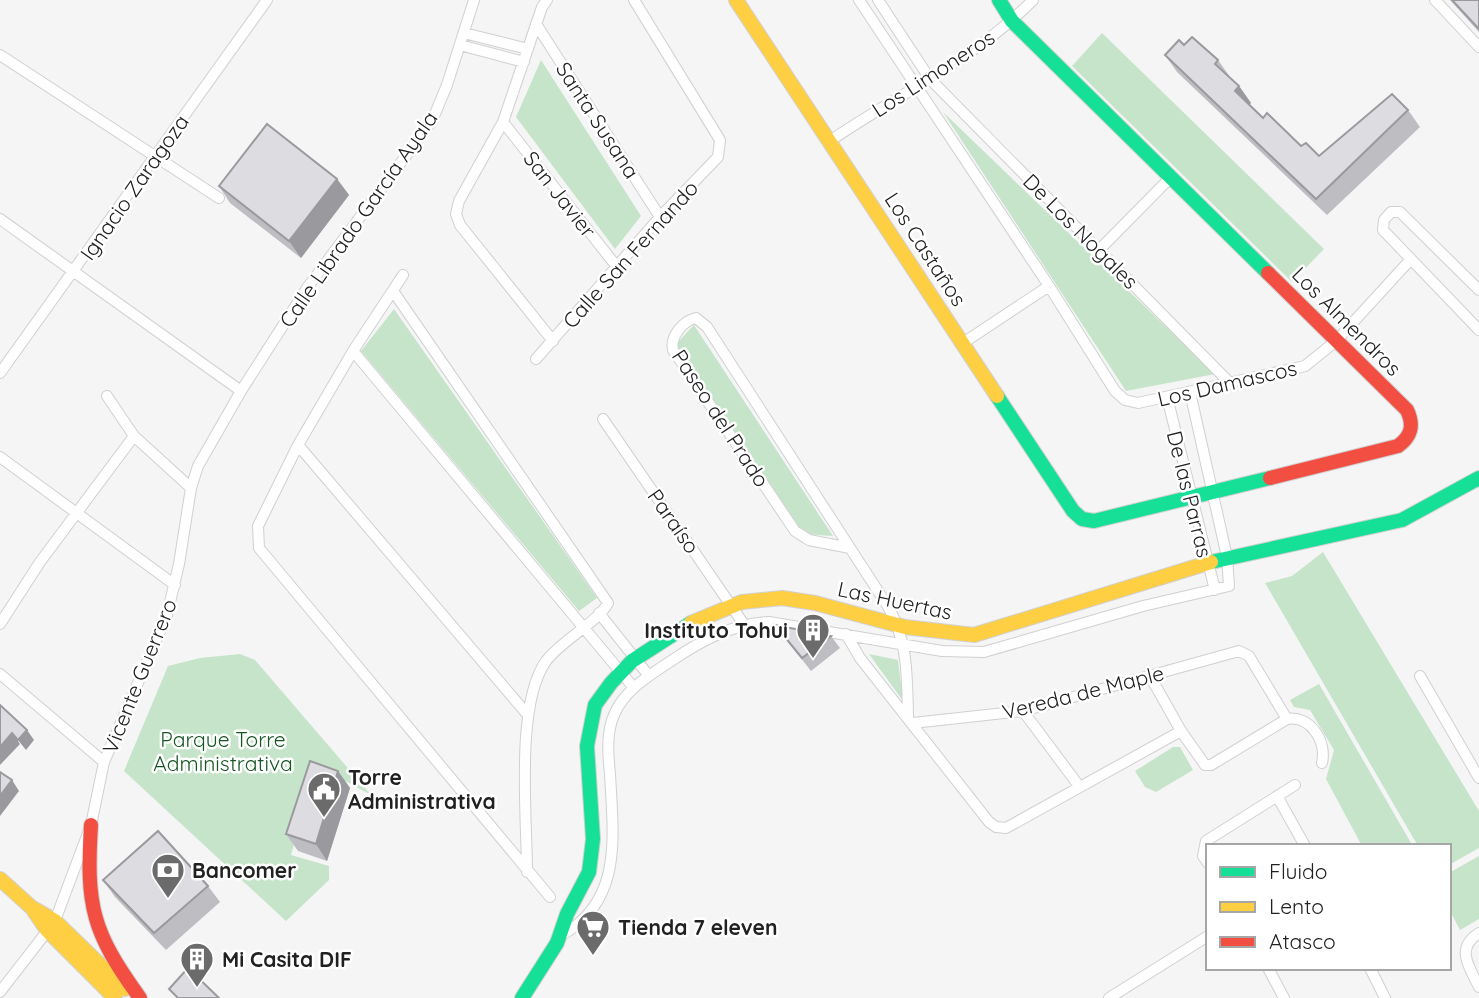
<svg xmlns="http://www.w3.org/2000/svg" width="1479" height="998" viewBox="0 0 1479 998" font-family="Quicksand,sans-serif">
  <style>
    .green { fill: #c6e4c9 }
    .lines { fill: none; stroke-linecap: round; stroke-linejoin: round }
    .street-casing { stroke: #d0d0d1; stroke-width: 12 }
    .fast-casing { stroke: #d0d0d1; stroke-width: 16 }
    .slow-casing { stroke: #d0d0d1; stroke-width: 16 }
    .jam-casing { stroke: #d0d0d1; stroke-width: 16 }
    .street { stroke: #fefefe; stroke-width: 10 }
    .fast { stroke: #16e098; stroke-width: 14 }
    .slow { stroke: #ffcf43; stroke-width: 14 }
    .jam { stroke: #f24e42; stroke-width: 14 }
    .wall { fill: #bdbdc2 }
    .shaded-wall { fill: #9a9a9e }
    .building { fill: #dcdce1; stroke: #9a9a9e; stroke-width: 2 }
    .labels { text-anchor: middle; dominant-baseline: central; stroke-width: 5; stroke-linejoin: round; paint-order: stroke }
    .street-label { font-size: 21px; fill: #212122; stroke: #fff }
    .poi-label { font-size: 21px; font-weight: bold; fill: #212122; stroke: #fff; text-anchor: start }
    .park-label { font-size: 21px; fill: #165622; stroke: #fff }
  </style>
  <rect width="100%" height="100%" fill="#f5f5f6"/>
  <path class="green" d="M1102,33L1324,249L1292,282L1072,66Z
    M541,60L641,216L615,249L516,117Z
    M943,112L1215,374L1126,391Z
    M394,309L597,598L579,611L361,351Z
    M694,325L833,536L804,534L676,344Z
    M1323,552L1479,811V848L1449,865V846H1418L1265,583L1292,576Z
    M240,654L255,660L371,795L329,772L313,774L291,855L329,866V880L286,921L124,771L168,666L200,658Z
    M869,654L898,660L903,701Z
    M1319,684L1411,843L1413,846H1362L1326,779L1334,750L1310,710L1294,707L1290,700Z
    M1173,747H1180L1193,770L1156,792L1145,787L1135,771Z
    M1479,856V919L1460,930L1449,909V873Z"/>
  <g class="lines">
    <defs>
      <path id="street" d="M547,0L542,7L503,122L459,201L456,214L460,225L553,341
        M859,0L1049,286L1115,391L1125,400L1138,403L1305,366L1336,341L1411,259
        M878,0L930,79L1231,384
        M1435,0L1479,47
        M536,24L660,217
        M464,33L528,49
        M460,45L524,62
        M0,55L219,198
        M503,122L617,267
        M830,141C897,95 975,59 1033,0
        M0,219L241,391
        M1100,249L1172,176
        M403,275L353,351L298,445L258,526L259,548L550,897
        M1479,290L1400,212H1391L1384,220L1383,230L1479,330
        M393,291L608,603C598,622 562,640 546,661C515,705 527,817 527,872
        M963,343L1049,286
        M353,351L634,688
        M536,359L660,217L718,157L720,140L634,0
        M0,373L267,0
        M107,396L134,436L191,488
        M1167,397L1215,590
        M603,419L743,623
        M298,445L527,714
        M0,457L175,585
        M850,548L809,540L795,531L673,350C670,336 683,321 696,318L707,327L887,605C908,640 907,675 908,716
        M599,613L649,676
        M0,624L40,562L134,436
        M846,634L860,658L989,822L996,827L1006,828L1181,731
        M0,674L104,762
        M1150,676L1181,731L1205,765H1211L1287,719
        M1420,676L1479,778
        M1023,711L1079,786
        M913,723L1023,711L1239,651L1249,656L1287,719C1310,715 1327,741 1322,763
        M1277,796L1305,846
        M1208,863L1203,856L1206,841L1295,785
        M1479,933C1455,948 1469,967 1479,987
        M560,936C624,902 613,835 610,774C608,755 606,733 614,715C624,690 650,675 671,661C702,640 732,624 769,622L942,651L984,652L1143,606L1229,586L1227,557L1190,392
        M1268,968L1284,998
        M1370,968L1385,998
        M0,992L55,921L62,902L91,825L104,762L167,615L179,564L191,488L198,466L241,391L307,288L432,121L447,85L474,0
        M1109,998L1208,936"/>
      <path id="fast" d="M999,0L1012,21L1268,273
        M997,396L1073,511L1082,519L1094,521L1270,478
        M1211,562L1402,520L1479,478
        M522,998L557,943L567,914L589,872L593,839L587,746L595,705L611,683L632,661L691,623"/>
      <path id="slow" d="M736,0L997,396
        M691,623L742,602L782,598L815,603L905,627L974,635L1211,562
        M0,879L31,907L55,921L125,989
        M34,911L47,930L115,998"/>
      <path id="jam" d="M1268,273L1407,410C1414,425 1412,436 1398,446L1270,478
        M91,825C86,906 92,932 140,998"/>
    </defs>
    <use href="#street" class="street-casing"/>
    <use href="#fast" class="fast-casing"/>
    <use href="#slow" class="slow-casing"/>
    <use href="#jam" class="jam-casing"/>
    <use href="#street" class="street"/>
    <use href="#fast" class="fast"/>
    <use href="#slow" class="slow"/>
    <use href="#jam" class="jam"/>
  </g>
  <path class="wall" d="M1450,0H1479V32Z
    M1184,45L1218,60L1230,77L1229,78L1239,86L1251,103L1249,105L1263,118L1301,146L1319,156L1408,110L1420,127L1327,215L1177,72L1165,55Z
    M337,179L349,195L301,258L230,203L219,186Z
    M775,625L831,636L840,648L811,671Z
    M338,771L350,788L327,861L298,851L286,834Z
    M103,880L208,886L220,902L166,950L115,897Z"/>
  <path class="shaded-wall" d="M1239,86L1251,103L1246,108L1235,91Z
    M337,179L349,195L301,258L289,241Z
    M27,730L34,740L26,750L18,740Z
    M12,733L20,744L0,765V747Z
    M338,771L350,788L327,861L316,844Z
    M12,780L19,791L0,816V796Z"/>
  <path class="building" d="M1452,0H1479V29Z
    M1192,37L1218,60L1215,64L1239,86L1235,91L1263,118L1267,113L1301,146L1306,143L1319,156L1392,94L1408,110L1316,199L1165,55L1179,40L1184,45Z
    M267,124L337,179L289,241L219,186Z
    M775,625L831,636L802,658Z
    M0,705L27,730L18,740L12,733L0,747Z
    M310,761L338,771L316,844L286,834Z
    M0,772L12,780L0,796Z
    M158,831L208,886L154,933L103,880Z
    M188,968L219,998H178L169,989Z"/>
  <defs>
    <symbol id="building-pin" viewBox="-11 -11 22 30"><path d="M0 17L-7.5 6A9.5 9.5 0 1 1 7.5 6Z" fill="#6b6b6c" stroke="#fff"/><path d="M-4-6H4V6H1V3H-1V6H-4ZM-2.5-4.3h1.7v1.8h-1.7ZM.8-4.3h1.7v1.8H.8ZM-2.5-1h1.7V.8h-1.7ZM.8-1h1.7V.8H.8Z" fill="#fff"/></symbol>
    <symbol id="civic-pin" viewBox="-11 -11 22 30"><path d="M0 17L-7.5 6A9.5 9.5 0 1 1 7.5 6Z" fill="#6b6b6c" stroke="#fff"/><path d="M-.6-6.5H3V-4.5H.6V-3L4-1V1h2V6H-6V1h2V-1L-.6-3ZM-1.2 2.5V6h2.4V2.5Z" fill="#fff"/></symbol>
    <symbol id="bank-pin" viewBox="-11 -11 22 30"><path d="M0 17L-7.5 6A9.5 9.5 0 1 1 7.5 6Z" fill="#6b6b6c" stroke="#fff"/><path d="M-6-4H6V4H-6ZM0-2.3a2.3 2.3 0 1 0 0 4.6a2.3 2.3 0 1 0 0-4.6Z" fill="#fff"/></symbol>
    <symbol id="supermarket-pin" viewBox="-11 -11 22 30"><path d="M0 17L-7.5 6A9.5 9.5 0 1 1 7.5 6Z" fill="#6b6b6c" stroke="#fff"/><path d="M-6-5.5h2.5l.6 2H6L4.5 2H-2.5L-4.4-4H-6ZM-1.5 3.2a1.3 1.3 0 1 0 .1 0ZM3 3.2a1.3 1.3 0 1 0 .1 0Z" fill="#fff"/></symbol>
  </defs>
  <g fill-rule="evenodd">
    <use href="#building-pin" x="794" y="611" width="38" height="52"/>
    <use href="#civic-pin" x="305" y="770" width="38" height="52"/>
    <use href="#bank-pin" x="149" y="851" width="38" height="52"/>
    <use href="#supermarket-pin" x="574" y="908" width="38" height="52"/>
    <use href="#building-pin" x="178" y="940" width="38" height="52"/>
  </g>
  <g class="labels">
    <g class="street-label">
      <text transform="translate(933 73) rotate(-33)">Los Limoneros</text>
      <text transform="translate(598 120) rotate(57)">Santa Susana</text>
      <text transform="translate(134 187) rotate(-55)">Ignacio Zaragoza</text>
      <text transform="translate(560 194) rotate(52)">San Javier</text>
      <text transform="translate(358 219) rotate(-55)">Calle Librado García Ayala</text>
      <text transform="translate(1081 231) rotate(45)">De Los Nogales</text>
      <text transform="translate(926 249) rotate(57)">Los Castaños</text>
      <text transform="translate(630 254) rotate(-48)">Calle San Fernando</text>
      <text transform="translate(1347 321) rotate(45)">Los Almendros</text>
      <text transform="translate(1227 383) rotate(-13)">Los Damascos</text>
      <text transform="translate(721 418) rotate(57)">Paseo del Prado</text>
      <text transform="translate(1190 494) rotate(76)">De las Parras</text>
      <text transform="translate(674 521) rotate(55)">Paraíso</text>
      <text transform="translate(895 600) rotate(12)">Las Huertas</text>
      <text transform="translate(139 676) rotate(-68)">Vicente Guerrero</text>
      <text transform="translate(1083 692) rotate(-14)">Vereda de Maple</text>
    </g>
    <g class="poi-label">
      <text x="788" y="630" text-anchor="end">Instituto Tohui</text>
      <text x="348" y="777">Torre<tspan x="348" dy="24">Administrativa</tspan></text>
      <text x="192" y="870">Bancomer</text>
      <text x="618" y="927">Tienda 7 eleven</text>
      <text x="222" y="959">Mi Casita DIF</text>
    </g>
    <g class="park-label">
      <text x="223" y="739">Parque Torre<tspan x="223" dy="24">Administrativa</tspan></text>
    </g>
  </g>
  <rect x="1206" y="844" width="245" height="126" fill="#ffffff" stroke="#a6a6a7" stroke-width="2"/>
  <rect x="1220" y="867" width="35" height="10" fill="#16e098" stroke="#a6a6a7" stroke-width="2"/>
  <text x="1269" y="879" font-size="21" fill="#212122">Fluido</text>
  <rect x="1220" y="902" width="35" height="10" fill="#ffcf43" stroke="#a6a6a7" stroke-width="2"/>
  <text x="1269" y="914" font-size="21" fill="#212122">Lento</text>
  <rect x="1220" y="937" width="35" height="10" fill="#f24e42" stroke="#a6a6a7" stroke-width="2"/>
  <text x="1269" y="949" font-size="21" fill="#212122">Atasco</text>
</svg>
